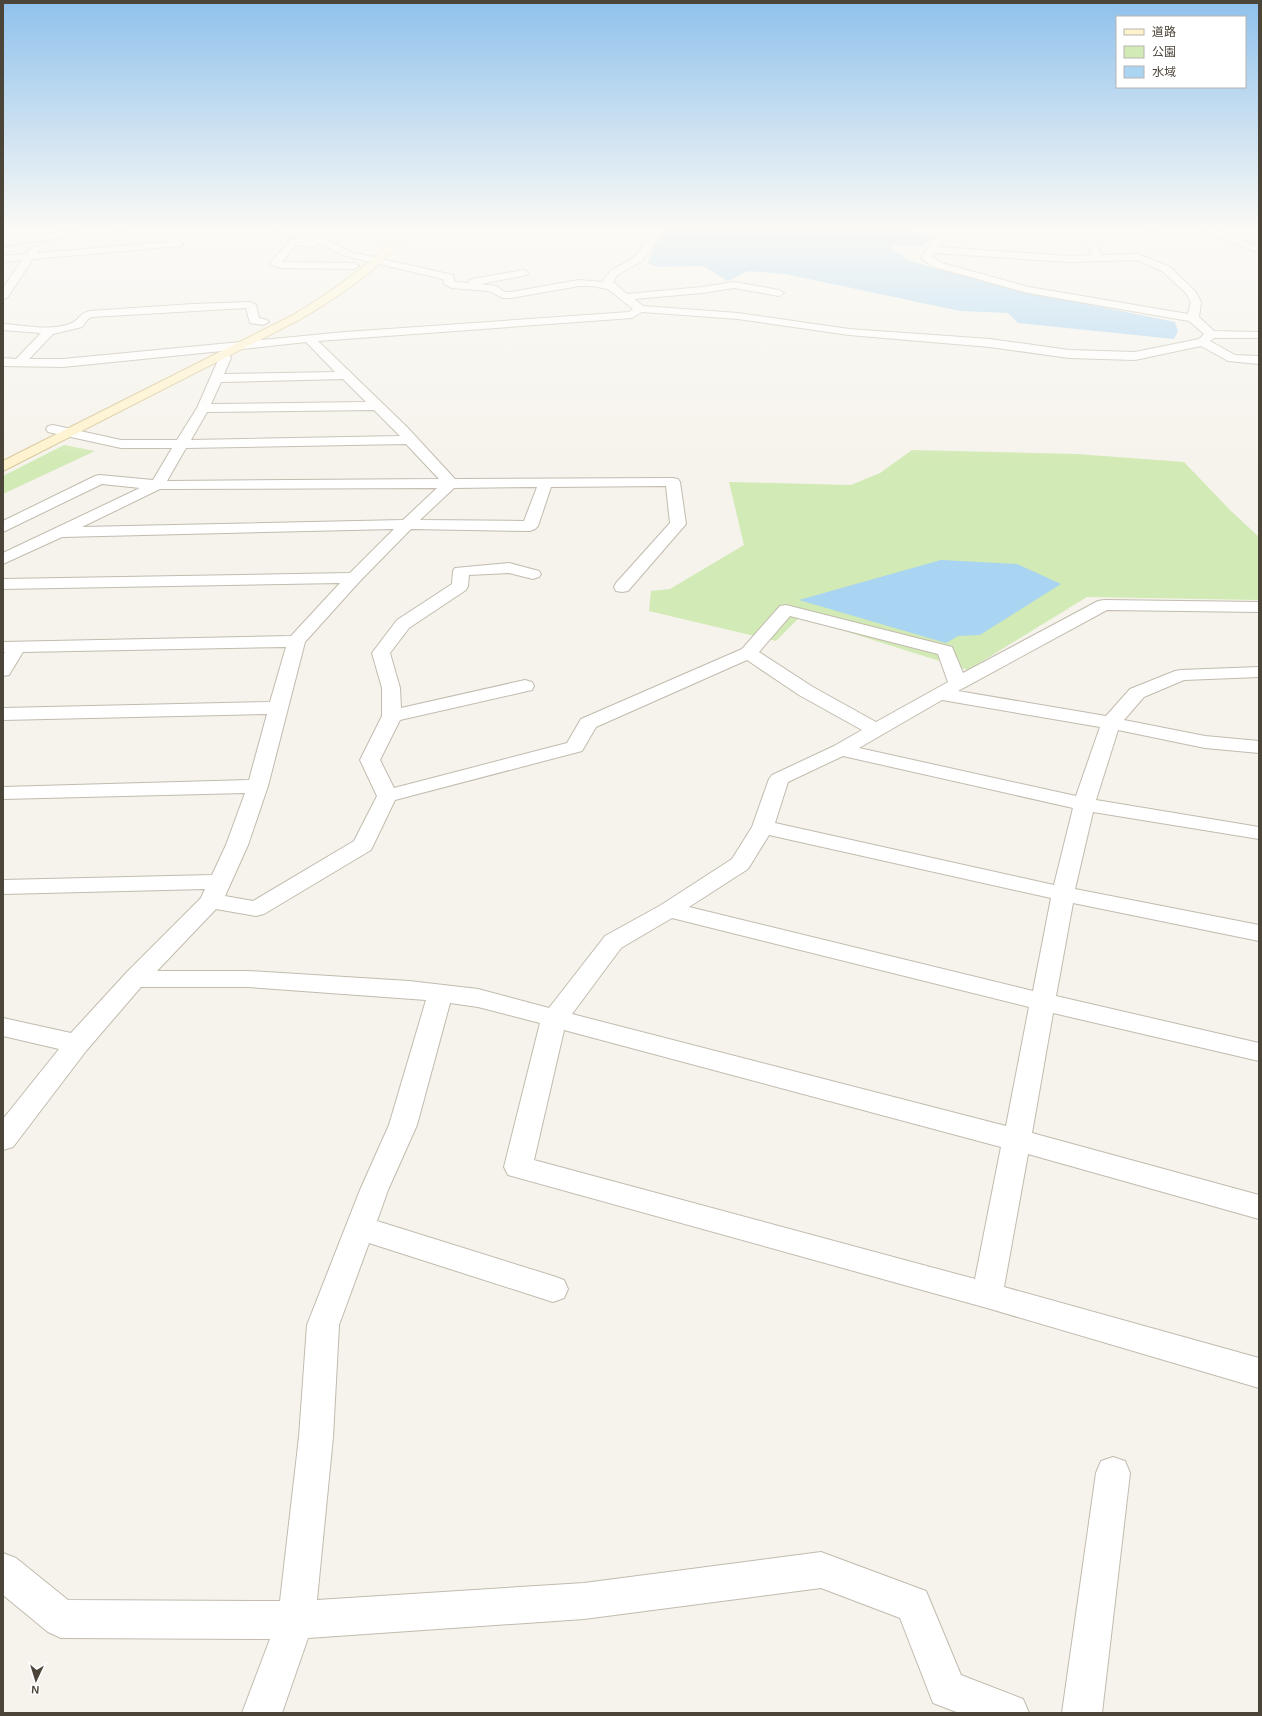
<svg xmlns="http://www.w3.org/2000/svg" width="1262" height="1716" viewBox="0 0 1262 1716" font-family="Arial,'Noto Sans JP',sans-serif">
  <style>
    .green { fill: #d2eab5 }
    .water { fill: #a9d4f2 }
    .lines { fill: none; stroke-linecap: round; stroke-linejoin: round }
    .street-casing { stroke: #c2bbae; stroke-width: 2 }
    .secondary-casing { stroke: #d6c79b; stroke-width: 2 }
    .street { fill: #fff; fill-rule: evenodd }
    .secondary { fill: #fff3cd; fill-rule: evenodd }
  </style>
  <rect width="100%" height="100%" fill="#f6f3ec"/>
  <path class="green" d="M64,445L95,451L3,494V476Z
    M912,450L1077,454L1184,462L1230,510L1259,537V600L1087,597L968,670L800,617L776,641L649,611L651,591L670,589L744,545L729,482L851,485L880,473Z"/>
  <path class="water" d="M669,227H909L910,229L932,239L922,246L894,245L890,248L904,256L906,260L1017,290L1175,322L1178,331L1174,339L1018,323L1008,313L960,311L785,274L748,271L728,281L703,266L658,267L648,263L656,240Z
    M941,560L1017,564L1061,584L980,635L958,636L946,643L799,600Z"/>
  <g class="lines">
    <defs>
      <path id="street" d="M106,227H130L125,230L13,244L3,247V241L11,238Z
        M161,227H169L168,232C172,236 180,240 183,244L181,246L33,259L7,298L3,299V288L22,260L3,262V256L27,254L32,247L35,246L40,249L37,253L168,242L158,232Z
        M265,227H281L292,229L303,235L325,239L351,252L453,275L455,282L469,283V280L473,279L523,270L527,271L528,273L527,275L480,284L496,286L505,292H511L579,280L603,282C612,264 621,268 634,257C641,251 650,235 657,227H666L642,261L617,275L613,282L627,294L702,287L734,282L779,290L784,293L779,296L734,288L702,293L634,299L643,306L738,313L849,329L990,339L1069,350L1135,352L1199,339L1204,334L1189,321L1028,293L934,267L921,258L943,227H952L938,247L1069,256L1092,255L1085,239L1090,236L1095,239L1101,255L1138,254L1170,267L1196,292L1201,302L1199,317L1214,331L1259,332V338H1214L1210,341L1235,355L1259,356V364L1228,361L1201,346L1135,360L1069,358L990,347L849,335L738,319L642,312L632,318L318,341L407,427L455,479L673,478L678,479L680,482L686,524L628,591L622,592L616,591L614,587L616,583L670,523L666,486L551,487L538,526L535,529L530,531L411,529L360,581L305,642L268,786L248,845L225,896L253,901L354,841L377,796L360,760L382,716V688L372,653L397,620L452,584L453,571L455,568L509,563L539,571L541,574L539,577L533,579L509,573L469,575L468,586L466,590L409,628L390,653L400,688L401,708L525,680L532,682L534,686L532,690L400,720L380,760L394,788L567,743L581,719L742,649L780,606L786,605L952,647L963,673L1098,601L1104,600L1259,602V612L1107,610L958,691L1106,716L1130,689L1175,671L1181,670L1259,667V677L1184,680L1144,697L1124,720L1205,736L1259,741V753L1205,748L1118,730L1096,800L1259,827V839L1093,812L1075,889L1259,925V941L1073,903L1056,996L1259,1043V1061L1053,1013L1032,1133L1259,1195V1219L1028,1154L1004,1287L1259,1358V1388L987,1308L508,1175L504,1167L540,1023L478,1007L450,1003L417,1125L388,1190L377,1221L553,1276L564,1280L568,1289L564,1298L553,1302L369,1243L339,1325L333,1437L317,1600L584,1583L821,1552L926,1591L961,1675L1023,1699L1029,1713H959L933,1703L900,1618L821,1588L584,1619L308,1638L282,1713H242L270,1639L61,1638L48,1632L3,1595V1553L16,1558L68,1600L280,1601L299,1437L307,1325L360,1190L389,1125L426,1000L248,987H141L86,1051L13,1147L3,1150V1119L59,1049L3,1036V1018L71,1033L126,973L201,898L205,889L3,894V880L212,875L226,845L245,793L3,799V787L249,780L267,714L3,720V708L270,702L286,647L23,652L9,675L3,676V655L5,652H3V642L291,636L340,583L3,589V579L350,573L394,529L62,537L3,564V553L140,488L102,484L3,532V521L95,476L100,475L153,480L172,448H121L48,432L46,429L48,426L53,425L121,440H177L197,408L219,358L217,354L222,351L63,367L3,366V358L16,359L41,333L3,330V324C25,325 51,332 72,323C79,320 79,313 90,311L193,304L251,302L256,305L259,318L267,320L269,322L263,325L250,323L246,308L92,317L88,319L82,327L53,334L29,359H63L345,332L629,312L633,309L608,289L591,286H579L511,298H503L489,291L452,288L444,284L443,279L345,256L320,244L315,247L296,245L282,262L354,263L359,266L354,269L281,268L271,265L270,263L291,240H299L286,233L267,229ZM934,253L1069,262L1137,260L1162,271L1186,293L1191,302L1188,314L1029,287L942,263L932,257ZM306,342L335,372L224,374L231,358L227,351H224ZM343,379L366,402L211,404L221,382ZM374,410L400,436L191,440L207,412ZM406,444L439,479L167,481L186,448ZM537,487L524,521L420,520L454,488ZM437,488L403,520L82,527L160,489ZM790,616L938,654L948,682L876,722L813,687L759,652ZM747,660L799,695L862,730L834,746L772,775L769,779L752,827L732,859L661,905L605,936L549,1008L478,989L409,981L248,971H157L216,909L256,916L264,914L371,850L395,800L582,751L596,727ZM942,700L1100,727L1076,796L859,748ZM843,756L1073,808L1054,885L775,823L788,782ZM769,835L1051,898L1033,991L689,907L748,869ZM672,918L1029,1007L1006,1126L572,1014L621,948ZM564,1030L1001,1147L975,1279L534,1160Z
        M1139,227H1165C1160,232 1144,232 1139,227Z
        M1198,227H1210L1259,247V253L1200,229Z
        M1113,1457L1125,1461L1130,1473L1102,1713H1062L1096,1473L1101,1461Z"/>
      <path id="secondary" d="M403,227H413C384,267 342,294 301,319L3,471V461L293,315C334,290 372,264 403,227Z"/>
    </defs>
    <use href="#street" class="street-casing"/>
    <use href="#secondary" class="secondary-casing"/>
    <use href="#street" class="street"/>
    <use href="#secondary" class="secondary"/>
  </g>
  <linearGradient id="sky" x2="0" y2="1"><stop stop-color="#8fc1ec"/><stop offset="0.49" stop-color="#fbfaf6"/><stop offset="1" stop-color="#fbfaf6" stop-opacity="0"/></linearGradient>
  <rect width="1262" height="467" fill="url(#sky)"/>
  <rect width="1262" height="1716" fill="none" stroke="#4b4439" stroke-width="8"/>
  <rect x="1116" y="16" width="130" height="72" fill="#ffffff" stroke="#b7b4b0"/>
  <rect x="1124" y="29" width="20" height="6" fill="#fff3cd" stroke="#b7b4b0"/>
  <text x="1152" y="36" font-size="12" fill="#4b4439">道路</text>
  <rect x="1124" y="46" width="20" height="12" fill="#d2eab5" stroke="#b7b4b0"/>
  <text x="1152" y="56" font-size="12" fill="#4b4439">公園</text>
  <rect x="1124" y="66" width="20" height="12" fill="#a9d4f2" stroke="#b7b4b0"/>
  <text x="1152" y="76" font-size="12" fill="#4b4439">水域</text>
  <g transform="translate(36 1680) rotate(184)" stroke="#ffffff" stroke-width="3" paint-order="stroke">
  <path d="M0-3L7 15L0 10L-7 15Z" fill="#4b4439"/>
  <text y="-6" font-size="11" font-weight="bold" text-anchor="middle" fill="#4b4439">N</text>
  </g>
</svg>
